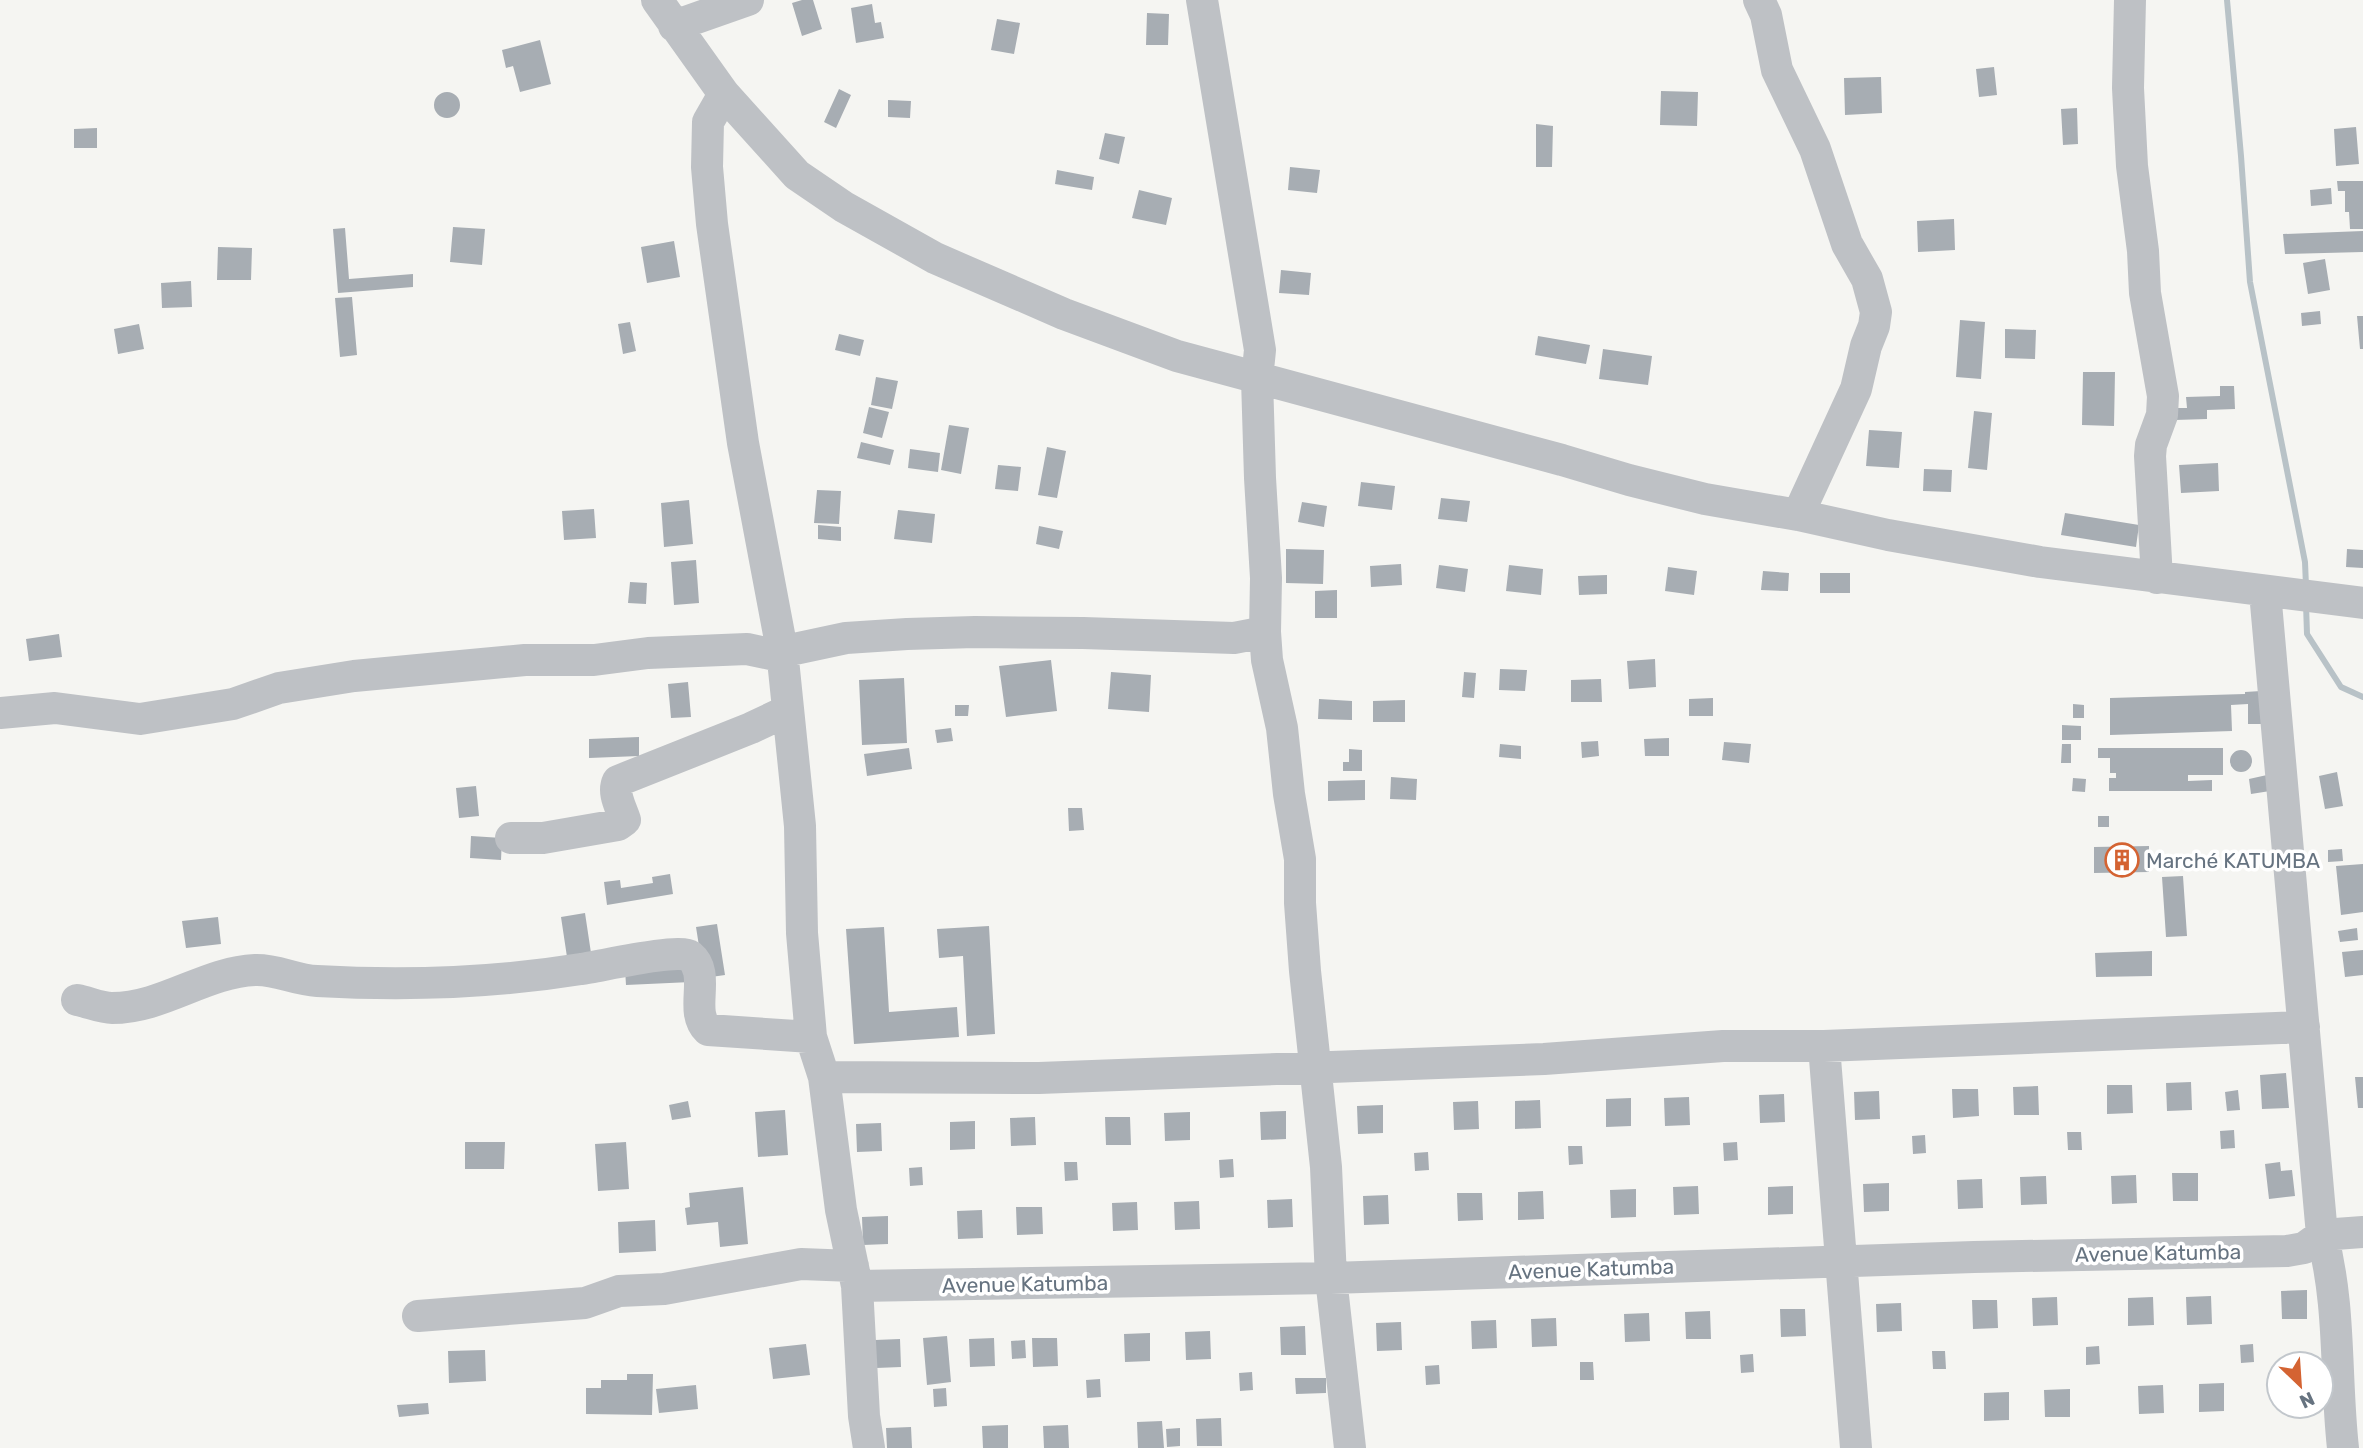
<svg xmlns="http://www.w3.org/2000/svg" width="2363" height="1448" viewBox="0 0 2363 1448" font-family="Rubik,sans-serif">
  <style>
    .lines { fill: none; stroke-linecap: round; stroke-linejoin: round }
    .stream { stroke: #b8c2c7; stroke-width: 6 }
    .building { fill: #a7adb3 }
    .minor { stroke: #bec1c5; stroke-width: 32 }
    .labels { text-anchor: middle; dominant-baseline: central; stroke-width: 7; stroke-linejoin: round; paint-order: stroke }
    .poi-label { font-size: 21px; fill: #667380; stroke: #fff; text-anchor: start }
    .street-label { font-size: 21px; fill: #667380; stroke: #fff }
  </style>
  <rect width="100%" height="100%" fill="#f5f5f2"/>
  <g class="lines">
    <path class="stream" d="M2227,0L2241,156L2250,282L2305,562L2306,586
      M2306,604L2307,634L2341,687L2363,697"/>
  </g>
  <path class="building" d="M802,0H813L822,29L802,36L792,3Z
    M872,4L875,23L881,22L884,38L856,43L851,8Z
    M1147,13L1169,14L1168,45H1146Z
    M997,19L1020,23L1014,54L991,50Z
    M540,40L551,84L520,92L513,66L506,68L502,50Z
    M1994,67L1997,95L1979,97L1976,69Z
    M1881,77L1882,113L1845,115L1844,78Z
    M839,89L851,95L836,128L824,122Z
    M1661,91L1698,92L1697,126L1660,125Z
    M434 105a13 13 0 1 1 26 0a13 13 0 1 1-26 0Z
    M888,100L911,101L910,118L888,117Z
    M2077,108L2078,144L2063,145L2061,109Z
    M1536,124L1553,126L1552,167H1536Z
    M2356,127L2359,164L2336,166L2334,129Z
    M97,128V148H74V129Z
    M1105,133L1125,137L1119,164L1099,159Z
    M1290,167L1320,170L1317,193L1288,190Z
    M1057,170L1094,177L1092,190L1055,184Z
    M2337,181H2363V229H2350L2349,212H2345V191H2338Z
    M2331,188L2332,204L2311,206L2310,190Z
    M1139,190L1172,198L1166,225L1132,218Z
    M1954,219L1955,250L1918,252L1917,221Z
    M453,227L485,229L482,265L450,262Z
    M345,228L349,279L413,274V287L338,293L333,229Z
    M2363,231V252L2285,254L2283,234Z
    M674,241L680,277L647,283L641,247Z
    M218,247L252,248L251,280H217Z
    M2325,259L2330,290L2308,294L2303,263Z
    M1281,270L1311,273L1309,295L1279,293Z
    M191,281L192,307L162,308L161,283Z
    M352,297L357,355L340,357L335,298Z
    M2320,311L2321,324L2302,326L2301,313Z
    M2357,316H2363V349H2360Z
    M1960,320L1985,322L1981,379L1956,377Z
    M630,322L636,351L623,354L618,324Z
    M139,324L144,349L118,354L114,329Z
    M2005,329L2036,330L2035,359L2005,358Z
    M839,334L864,340L860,356L835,350Z
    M1538,336L1590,345L1586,364L1535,355Z
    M1603,349L1652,356L1648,385L1599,379Z
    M2083,372H2115L2114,426L2082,425Z
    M876,377L898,381L892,409L871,405Z
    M2220,386H2234L2235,409L2207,410V419L2175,420V408H2187L2186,397L2220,396Z
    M869,407L889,412L882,438L863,433Z
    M1974,411L1992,413L1987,470L1968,468Z
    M949,425L969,428L961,474L941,470Z
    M1869,430L1902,432L1899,468L1866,466Z
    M861,442L894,450L890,465L857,458Z
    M1047,447L1066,451L1057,498L1038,495Z
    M910,449L940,453L938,472L908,468Z
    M2218,463L2219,491L2181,493L2179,465Z
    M998,465L1021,467L1018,491L995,489Z
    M1924,469L1952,470L1951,492L1923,491Z
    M1361,482L1395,486L1392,510L1358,506Z
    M817,490L841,491L839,524L814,523Z
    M1441,498L1470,501L1467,522L1438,519Z
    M689,500L693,544L664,547L661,503Z
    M1302,502L1327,506L1324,527L1298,522Z
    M594,509L596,538L564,540L562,511Z
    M898,510L935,514L932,543L894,539Z
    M2065,513L2139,525L2136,547L2061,535Z
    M818,525L841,527V541L818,539Z
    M1039,526L1063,531L1059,549L1036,544Z
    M1286,549L1324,550L1323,584L1286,583Z
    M2347,549L2363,550V568L2346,567Z
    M696,560L699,603L674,605L671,562Z
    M1401,564L1402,585L1371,587L1370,566Z
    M1439,565L1468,569L1465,592L1436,588Z
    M1509,565L1543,569L1541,595L1506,591Z
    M1668,567L1697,571L1694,595L1665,591Z
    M1763,571L1789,573L1788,591L1761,590Z
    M1820,573H1850V593H1820Z
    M1607,575V594L1579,595L1578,576Z
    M630,582L647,583L646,604L628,603Z
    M1337,590V618H1315V591Z
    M59,634L62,657L29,661L26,639Z
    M1655,659L1656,687L1629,689L1627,661Z
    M1051,660L1057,711L1006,717L999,666Z
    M1500,669L1527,670L1525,691L1499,690Z
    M1111,672L1151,675L1149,712L1108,709Z
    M1464,672L1476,673L1474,698L1462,697Z
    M904,678L907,743L862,745L859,680Z
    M1601,679L1602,702H1571V680Z
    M688,682L691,717L671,718L668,684Z
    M2261,691L2262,724H2248V704L2231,705L2232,731L2110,735V698L2245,694V692Z
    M1713,698V716H1689V699Z
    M1319,699L1352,701V720L1318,719Z
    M1405,700V722H1373V701Z
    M2073,704L2084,705V718H2073Z
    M955,705H969L968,716H955Z
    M2062,725L2081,726V740H2062Z
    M951,728L953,741L937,743L935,730Z
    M639,737V756L589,758V739Z
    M1669,738V756H1645L1644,739Z
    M1598,741L1599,756L1582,758L1581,742Z
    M1724,742L1751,744L1749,763L1722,760Z
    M1500,744L1521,746V759L1499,757Z
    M2062,744H2071V763H2061Z
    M909,748L912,769L867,776L864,754Z
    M2098,748H2223V775H2188V781L2212,780V791H2109V778H2116V773H2110V758H2098Z
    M1349,749L1362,750V771H1343V762H1349Z
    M2230 761a11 11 0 1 1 22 0a11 11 0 1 1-22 0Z
    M2337,772L2343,806L2325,809L2319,776Z
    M2267,775L2270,791L2251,794L2249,779Z
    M1391,777L1417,779L1416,800L1390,799Z
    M2073,778L2086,779L2085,792L2072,791Z
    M1365,780V800L1328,801V781Z
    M476,786L479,816L459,818L456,788Z
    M1068,808H1082L1084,830L1069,831Z
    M2098,816H2109V827H2098Z
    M471,836L502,838L501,860L470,858Z
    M2149,846V872L2094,873V847Z
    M2342,849L2343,861L2328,862V850Z
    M2363,864V912L2341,915L2336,866Z
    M670,874L673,894L607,905L604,882L620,880L621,888L653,883L652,877Z
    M2183,876L2187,936L2166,937L2162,877Z
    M585,913L591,953L567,957L561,917Z
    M218,917L221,944L186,948L182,921Z
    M717,924L725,975L704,978L696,927Z
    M989,926L995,1034L967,1036L963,956L939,958L937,929Z
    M884,927L889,1012L957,1007L959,1037L854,1044L846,929Z
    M2357,928L2358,940L2340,942L2338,931Z
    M2363,950V975L2345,977L2342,952Z
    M2152,951V976L2096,977L2095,953Z
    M690,965L691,982L626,985L625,969Z
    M2286,1073L2289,1108L2262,1109L2260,1075Z
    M2355,1077H2363V1108H2358Z
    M2191,1082L2192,1110L2167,1111L2166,1083Z
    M2107,1085H2132L2133,1113L2107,1114Z
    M2038,1086L2039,1115H2014L2013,1087Z
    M1952,1089H1978L1979,1116L1953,1118Z
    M2238,1090L2240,1110L2227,1111L2225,1092Z
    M1879,1091L1880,1119L1855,1120L1854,1092Z
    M1784,1094L1785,1122L1760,1123L1759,1095Z
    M1689,1097L1690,1125L1665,1126L1664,1098Z
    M1631,1098V1126L1606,1127V1099Z
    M1540,1100L1541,1128L1515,1129V1101Z
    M688,1101L691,1117L672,1120L669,1105Z
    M1478,1101L1479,1129L1454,1130L1453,1102Z
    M1383,1105V1133L1358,1134L1357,1106Z
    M785,1110L788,1155L758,1157L755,1112Z
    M1286,1111V1139L1261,1140L1260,1112Z
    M1190,1112V1140L1165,1141L1164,1113Z
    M1035,1117L1036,1145L1011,1146L1010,1118Z
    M1105,1117H1130L1131,1145H1106Z
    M975,1121V1149L950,1150V1122Z
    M881,1123L882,1151L857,1152L856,1124Z
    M2234,1130L2235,1148L2221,1149L2220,1131Z
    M2067,1132H2081L2082,1150H2068Z
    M1925,1135L1926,1153L1913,1154L1912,1136Z
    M465,1142H505L504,1169H465Z
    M626,1142L629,1189L598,1191L595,1144Z
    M1737,1142L1738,1160L1724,1161L1723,1143Z
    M1568,1146H1582L1583,1164L1569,1165Z
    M1428,1152L1429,1170L1415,1171L1414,1153Z
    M1233,1159L1234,1177L1220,1178L1219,1160Z
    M1064,1162H1077L1078,1180L1065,1181Z
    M2280,1162L2281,1171L2292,1170L2295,1196L2269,1199L2265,1164Z
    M922,1167L923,1185L910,1186L909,1168Z
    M2172,1173H2198V1201H2173Z
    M2136,1175L2137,1203L2112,1204L2111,1176Z
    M2046,1176L2047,1204L2021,1205L2020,1177Z
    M1982,1179L1983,1208L1958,1209L1957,1180Z
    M1889,1183V1211L1864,1212L1863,1184Z
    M1698,1186L1699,1214L1674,1215L1673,1187Z
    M1793,1186V1214L1768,1215V1187Z
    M743,1187L748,1244L720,1247L718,1222L687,1225L685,1208L690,1207L689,1193Z
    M1636,1189V1217L1611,1218L1610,1190Z
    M1543,1191L1544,1219L1518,1220V1192Z
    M1457,1193H1482L1483,1220L1458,1221Z
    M1388,1195L1389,1224L1364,1225L1363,1196Z
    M1292,1199L1293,1227L1268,1228L1267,1200Z
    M1199,1201L1200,1229L1175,1230L1174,1202Z
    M1137,1202L1138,1230L1113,1231L1112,1203Z
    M1016,1207H1042L1043,1234L1017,1235Z
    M982,1210L983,1238L958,1239L957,1211Z
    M888,1216V1244L863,1245L862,1217Z
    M655,1220L656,1251L619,1253L618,1222Z
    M2307,1290V1319H2282L2281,1291Z
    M2211,1296L2212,1324L2187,1325L2186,1297Z
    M2057,1297L2058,1325L2033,1326L2032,1298Z
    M2153,1297L2154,1325L2128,1326V1298Z
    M1972,1300H1997L1998,1328L1973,1329Z
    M1901,1303L1902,1331L1877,1332L1876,1304Z
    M1780,1309H1805L1806,1336L1781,1337Z
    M1710,1311L1711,1339H1686L1685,1312Z
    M1649,1313L1650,1341L1625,1342L1624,1314Z
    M1556,1318L1557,1346L1532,1347L1531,1319Z
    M1496,1320L1497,1348L1472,1349L1471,1321Z
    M1401,1322L1402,1350L1377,1351L1376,1323Z
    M1305,1326L1306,1355H1281L1280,1327Z
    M1210,1331L1211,1359L1186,1360L1185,1332Z
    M1150,1333V1361L1125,1362L1124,1334Z
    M947,1336L951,1382L927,1385L923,1338Z
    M994,1338L995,1366L970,1367L969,1339Z
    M1032,1338H1057L1058,1366L1033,1367Z
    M900,1339L901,1367L876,1368L875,1340Z
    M1025,1340L1026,1358L1012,1359L1011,1341Z
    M806,1344L810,1375L773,1379L769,1348Z
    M2253,1344L2254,1362L2241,1363L2240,1345Z
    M2099,1346L2100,1364L2086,1365V1347Z
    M485,1350L486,1381L449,1383L448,1351Z
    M1932,1351H1945L1946,1369H1933Z
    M1753,1354L1754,1372L1741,1373L1740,1355Z
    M1580,1362H1593L1594,1380H1580Z
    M1439,1365L1440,1384L1426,1385L1425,1366Z
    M1252,1372L1253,1390L1240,1391L1239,1373Z
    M627,1374H653L652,1415L586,1414V1388H601V1380H627Z
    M1295,1378H1326V1393L1296,1394Z
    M1100,1379L1101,1397L1087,1398L1086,1380Z
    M2224,1383V1411L2199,1412V1384Z
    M696,1385L698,1409L659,1413L656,1389Z
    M2163,1385L2164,1413L2139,1414L2138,1386Z
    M946,1388L947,1406L934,1407L933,1389Z
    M2070,1389V1417H2045L2044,1390Z
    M2009,1392V1420L1984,1421V1393Z
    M428,1403L429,1414L399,1417L397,1405Z
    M2293,1406H2319V1410L2294,1411Z
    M1221,1418L1222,1446H1197L1196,1419Z
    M1162,1421L1164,1448H1138L1137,1422Z
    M1008,1425V1448H983L982,1426Z
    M1068,1425L1069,1448H1044L1043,1426Z
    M911,1427L912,1448H887L886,1428Z
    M1180,1428V1446L1167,1447L1166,1429Z"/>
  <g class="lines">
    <path class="minor" d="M657,0L724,94L797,175L844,207L935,258L1064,314L1177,356L1562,460L1629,480L1705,499L1798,515L1888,535L2040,562L2363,603
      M1202,0L1260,350L1257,379L1260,478L1266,578L1265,632L1267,660L1282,728L1289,794L1300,859V903L1305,971L1326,1167L1331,1278L1350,1448
      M1759,0L1766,15L1777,70L1815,149L1847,244L1867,279L1876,312L1874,326L1866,346L1856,389L1798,515
      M2130,0L2128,88L2132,166L2143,251L2145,293L2163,396L2162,415L2151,445L2150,456L2157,578
      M674,26L748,0
      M724,94L708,122L707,167L712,224L743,443L782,650L800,826L802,933L811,1037L824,1077L841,1210L857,1286L864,1416L869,1448
      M2265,592L2322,1235C2341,1306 2335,1376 2343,1448
      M0,713L55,708L140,719L233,704L279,688L354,676L525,660H594L648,653L747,649L771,654L846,638L907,634L975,632L1083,633L1234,638L1265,632
      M511,838H543L618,825L625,820C621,807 612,793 618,781L751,728L787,711
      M77,1000C88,1002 101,1008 112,1008C163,1008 205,972 255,970C276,969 295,980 317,981C404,986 494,983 581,969C598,967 679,948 690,956C712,974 688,1011 708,1030L811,1037
      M1824,1046L1856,1448
      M824,1077L1039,1078L1544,1059L1723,1046H1824L2304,1027
      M857,1286L1331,1278L1974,1257L2287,1251L2304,1248L2322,1235L2363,1232
      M418,1316L585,1303L619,1291L664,1289L801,1264L853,1266"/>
  </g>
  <defs>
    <symbol id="building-ring" viewBox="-11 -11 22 22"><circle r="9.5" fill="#fff" stroke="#d46332" stroke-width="1.5"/><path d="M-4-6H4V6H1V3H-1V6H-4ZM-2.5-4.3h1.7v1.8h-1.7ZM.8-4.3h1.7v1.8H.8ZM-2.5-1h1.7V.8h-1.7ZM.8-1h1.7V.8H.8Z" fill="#d46332"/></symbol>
  </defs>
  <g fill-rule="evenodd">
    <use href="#building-ring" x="2103" y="841" width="38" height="38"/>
  </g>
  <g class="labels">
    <g class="poi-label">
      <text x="2146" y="860">Marché KATUMBA</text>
    </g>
    <g class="street-label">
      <text transform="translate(2158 1253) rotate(-1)">Avenue Katumba</text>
      <text transform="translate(1591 1269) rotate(-2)">Avenue Katumba</text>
      <text transform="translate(1025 1284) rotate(-1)">Avenue Katumba</text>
    </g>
  </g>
  <g transform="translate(2300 1385) rotate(155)"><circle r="33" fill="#ffffff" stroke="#c2c7cc" stroke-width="2"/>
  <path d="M0-5L12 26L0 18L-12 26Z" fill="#d46332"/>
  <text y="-10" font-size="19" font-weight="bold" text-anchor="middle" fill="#667380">N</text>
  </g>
</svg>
